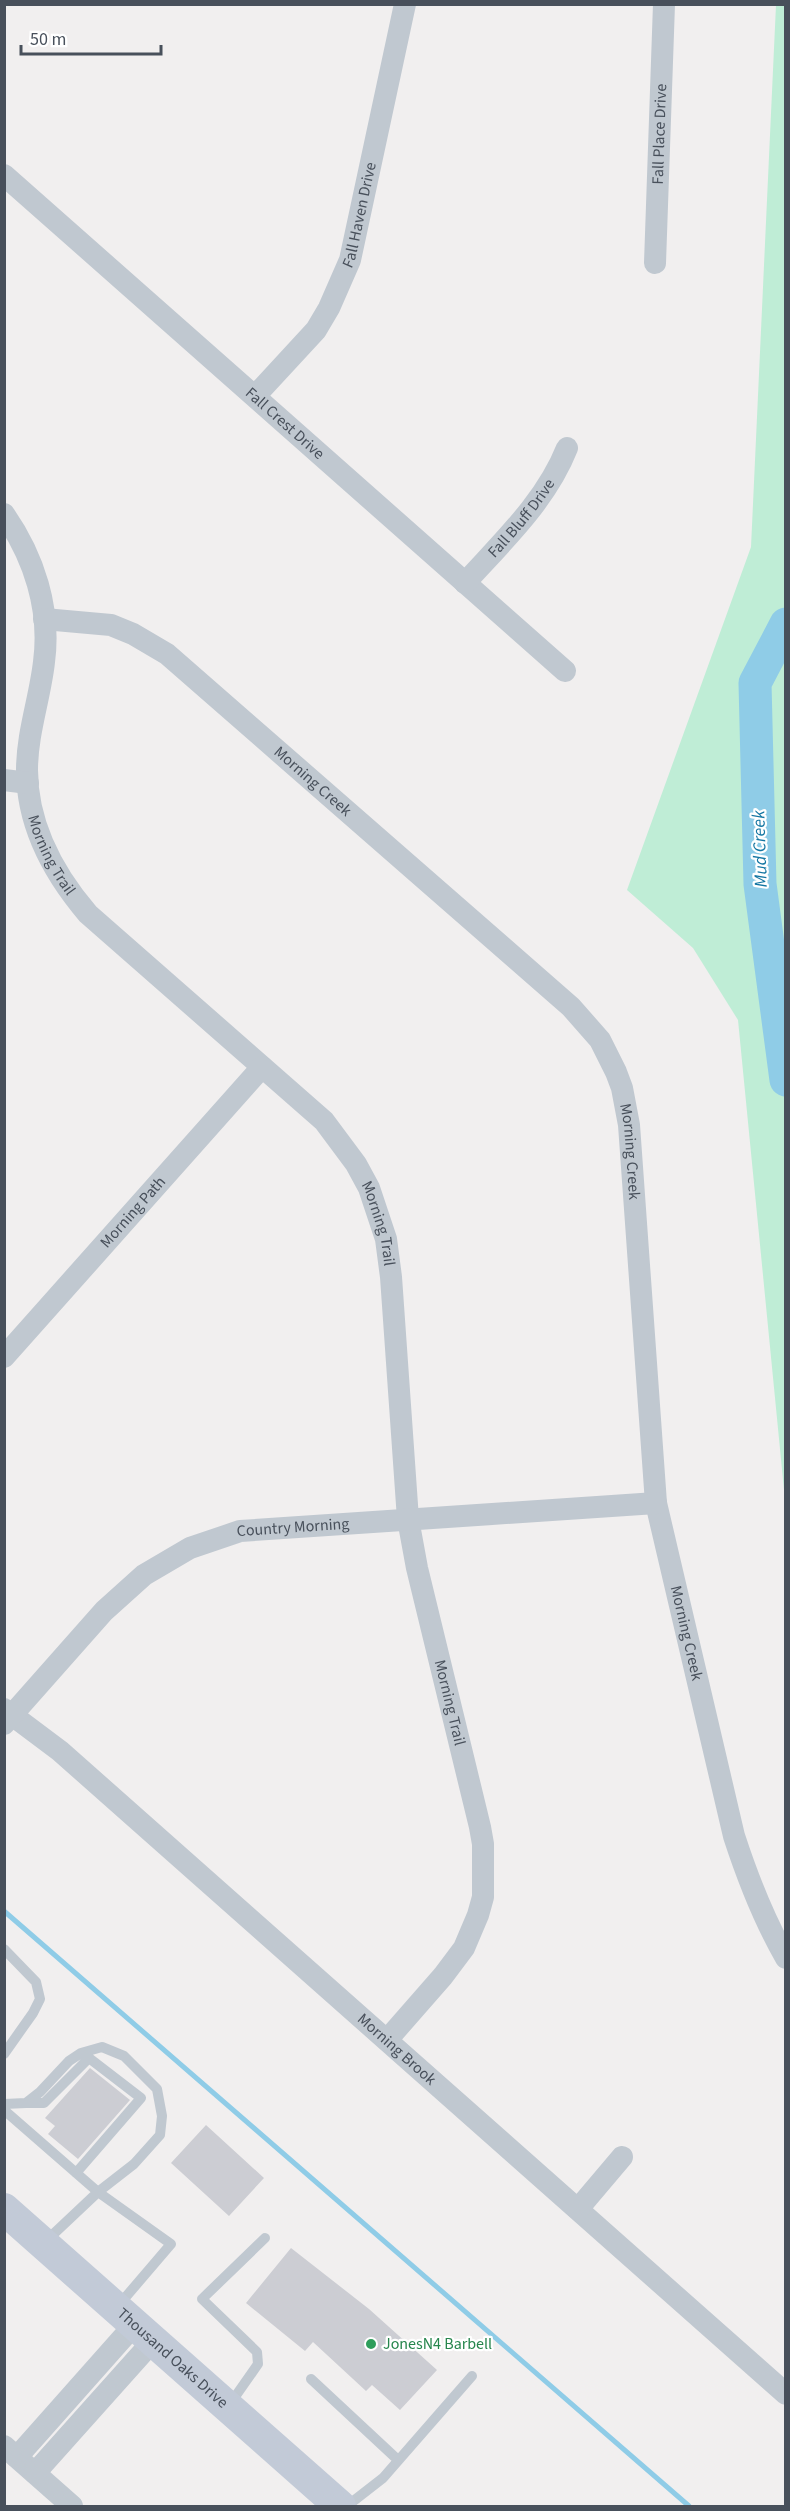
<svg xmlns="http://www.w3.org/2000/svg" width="790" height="2511" viewBox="0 0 790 2511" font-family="'Source Sans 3',sans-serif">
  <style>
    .green { fill: #bfedd6 }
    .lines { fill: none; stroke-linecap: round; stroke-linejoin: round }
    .stream { stroke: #8fcce7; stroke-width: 5 }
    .river { stroke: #8fcce7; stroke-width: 33 }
    .building { fill: #cccdd3 }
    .service { stroke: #c0c8d0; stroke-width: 10 }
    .minor { stroke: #c0c8d0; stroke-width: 22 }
    .secondary { stroke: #c2cad7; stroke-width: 32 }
    .leisure-dot { fill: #2e9e5b; stroke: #fff; stroke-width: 2 }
    .labels { text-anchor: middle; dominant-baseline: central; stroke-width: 4.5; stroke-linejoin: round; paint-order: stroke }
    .street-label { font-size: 16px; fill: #48505b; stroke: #fff }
    .leisure-label { font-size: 16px; fill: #27864d; stroke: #fff; text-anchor: start }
    .water-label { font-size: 18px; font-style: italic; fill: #1476a2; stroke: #fff }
  </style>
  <rect width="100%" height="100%" fill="#f1efef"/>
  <path class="green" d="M776,5H786L785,1500L738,1020L693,948L627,890L751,547Z"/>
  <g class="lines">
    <path class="stream" d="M4,1911L689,2506"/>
    <path class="river" d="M786,624L755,683L760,884L786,1080"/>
  </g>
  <path class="building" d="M90,2068L130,2100L78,2159L48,2134L55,2126L45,2118Z
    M206,2125L264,2178L229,2216L171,2163Z
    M291,2248L369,2309L437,2370L400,2410L372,2385L366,2391L313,2342L305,2351L246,2303Z"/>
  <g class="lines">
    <path class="service" d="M4,1949L36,1982L40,1999L33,2013L4,2054
      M26,2103H44L89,2058L141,2098L76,2173
      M4,2104L26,2103L40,2092L69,2061L81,2053L102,2047L124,2056L157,2089L162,2116L160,2135L134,2164L98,2192L46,2241
      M4,2110L98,2192L171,2244L118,2306
      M311,2379L398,2460
      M230,2404L258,2364L257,2352L202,2299L265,2238
      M347,2506L383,2478L472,2376"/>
    <g class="minor">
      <path id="s1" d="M4,175L565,671"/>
      <path id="s2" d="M655,263L664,4"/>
      <path id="s3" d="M255,396L316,330L329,308L350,260L405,4"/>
      <path id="s4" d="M4,514C34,557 51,609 44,662C40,698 27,733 27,770C27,826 53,873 88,914L324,1121L356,1164L369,1188L386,1239L391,1277L408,1519L417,1568L480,1827L483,1844V1897L478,1915L464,1948L443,1976L387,2040"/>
      <path id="s5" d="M465,583C503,541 546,501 567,448"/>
      <path id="s6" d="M44,619L111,625L133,634L167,654L571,1007L600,1040L616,1072L622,1088L629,1125L656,1503L734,1836C748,1879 763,1918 786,1958"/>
      <path d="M4,780L28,783"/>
      <path id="s7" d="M4,1357L262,1067"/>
      <path id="s8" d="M4,1709L60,1751L786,2394"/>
      <path id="s9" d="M4,1724L104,1611L144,1575L190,1548L240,1531L656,1503"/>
      <path d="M578,2209L622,2157"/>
      <path d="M4,2446L72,2506"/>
      <path d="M17,2457L135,2324"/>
      <path d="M35,2473L153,2341"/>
    </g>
    <path class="secondary" id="s10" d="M4,2209L340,2506"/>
  </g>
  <circle class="leisure-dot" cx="371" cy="2344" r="6"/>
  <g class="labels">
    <g class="street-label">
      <text stroke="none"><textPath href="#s2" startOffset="129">Fall Place Drive</textPath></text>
      <text stroke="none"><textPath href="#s3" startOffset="214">Fall Haven Drive</textPath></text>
      <text stroke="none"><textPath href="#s1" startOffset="375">Fall Crest Drive</textPath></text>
      <text stroke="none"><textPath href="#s5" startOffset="86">Fall Bluff Drive</textPath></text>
      <text stroke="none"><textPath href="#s6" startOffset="324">Morning Creek</textPath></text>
      <text stroke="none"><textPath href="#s4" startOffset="356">Morning Trail</textPath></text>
      <text stroke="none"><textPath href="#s6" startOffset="828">Morning Creek</textPath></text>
      <text stroke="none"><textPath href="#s7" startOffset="194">Morning Path</textPath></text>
      <text stroke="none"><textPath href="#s4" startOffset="858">Morning Trail</textPath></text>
      <text stroke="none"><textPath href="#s9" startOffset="364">Country Morning</textPath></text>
      <text stroke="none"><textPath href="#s6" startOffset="1314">Morning Creek</textPath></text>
      <text stroke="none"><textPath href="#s4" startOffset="1344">Morning Trail</textPath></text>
      <text stroke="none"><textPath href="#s8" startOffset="520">Morning Brook</textPath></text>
      <text stroke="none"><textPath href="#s10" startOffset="225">Thousand Oaks Drive</textPath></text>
    </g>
    <g class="leisure-label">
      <text x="383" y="2344">JonesN4 Barbell</text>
    </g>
    <g class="water-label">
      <text transform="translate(760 849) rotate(-92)">Mud Creek</text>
    </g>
  </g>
  <rect width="790" height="2511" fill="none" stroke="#48505b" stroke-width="12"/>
  <path d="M21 45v9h140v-9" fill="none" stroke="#48505b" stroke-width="3"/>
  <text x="30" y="45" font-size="18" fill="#48505b" stroke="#ffffff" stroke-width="4.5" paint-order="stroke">50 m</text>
</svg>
